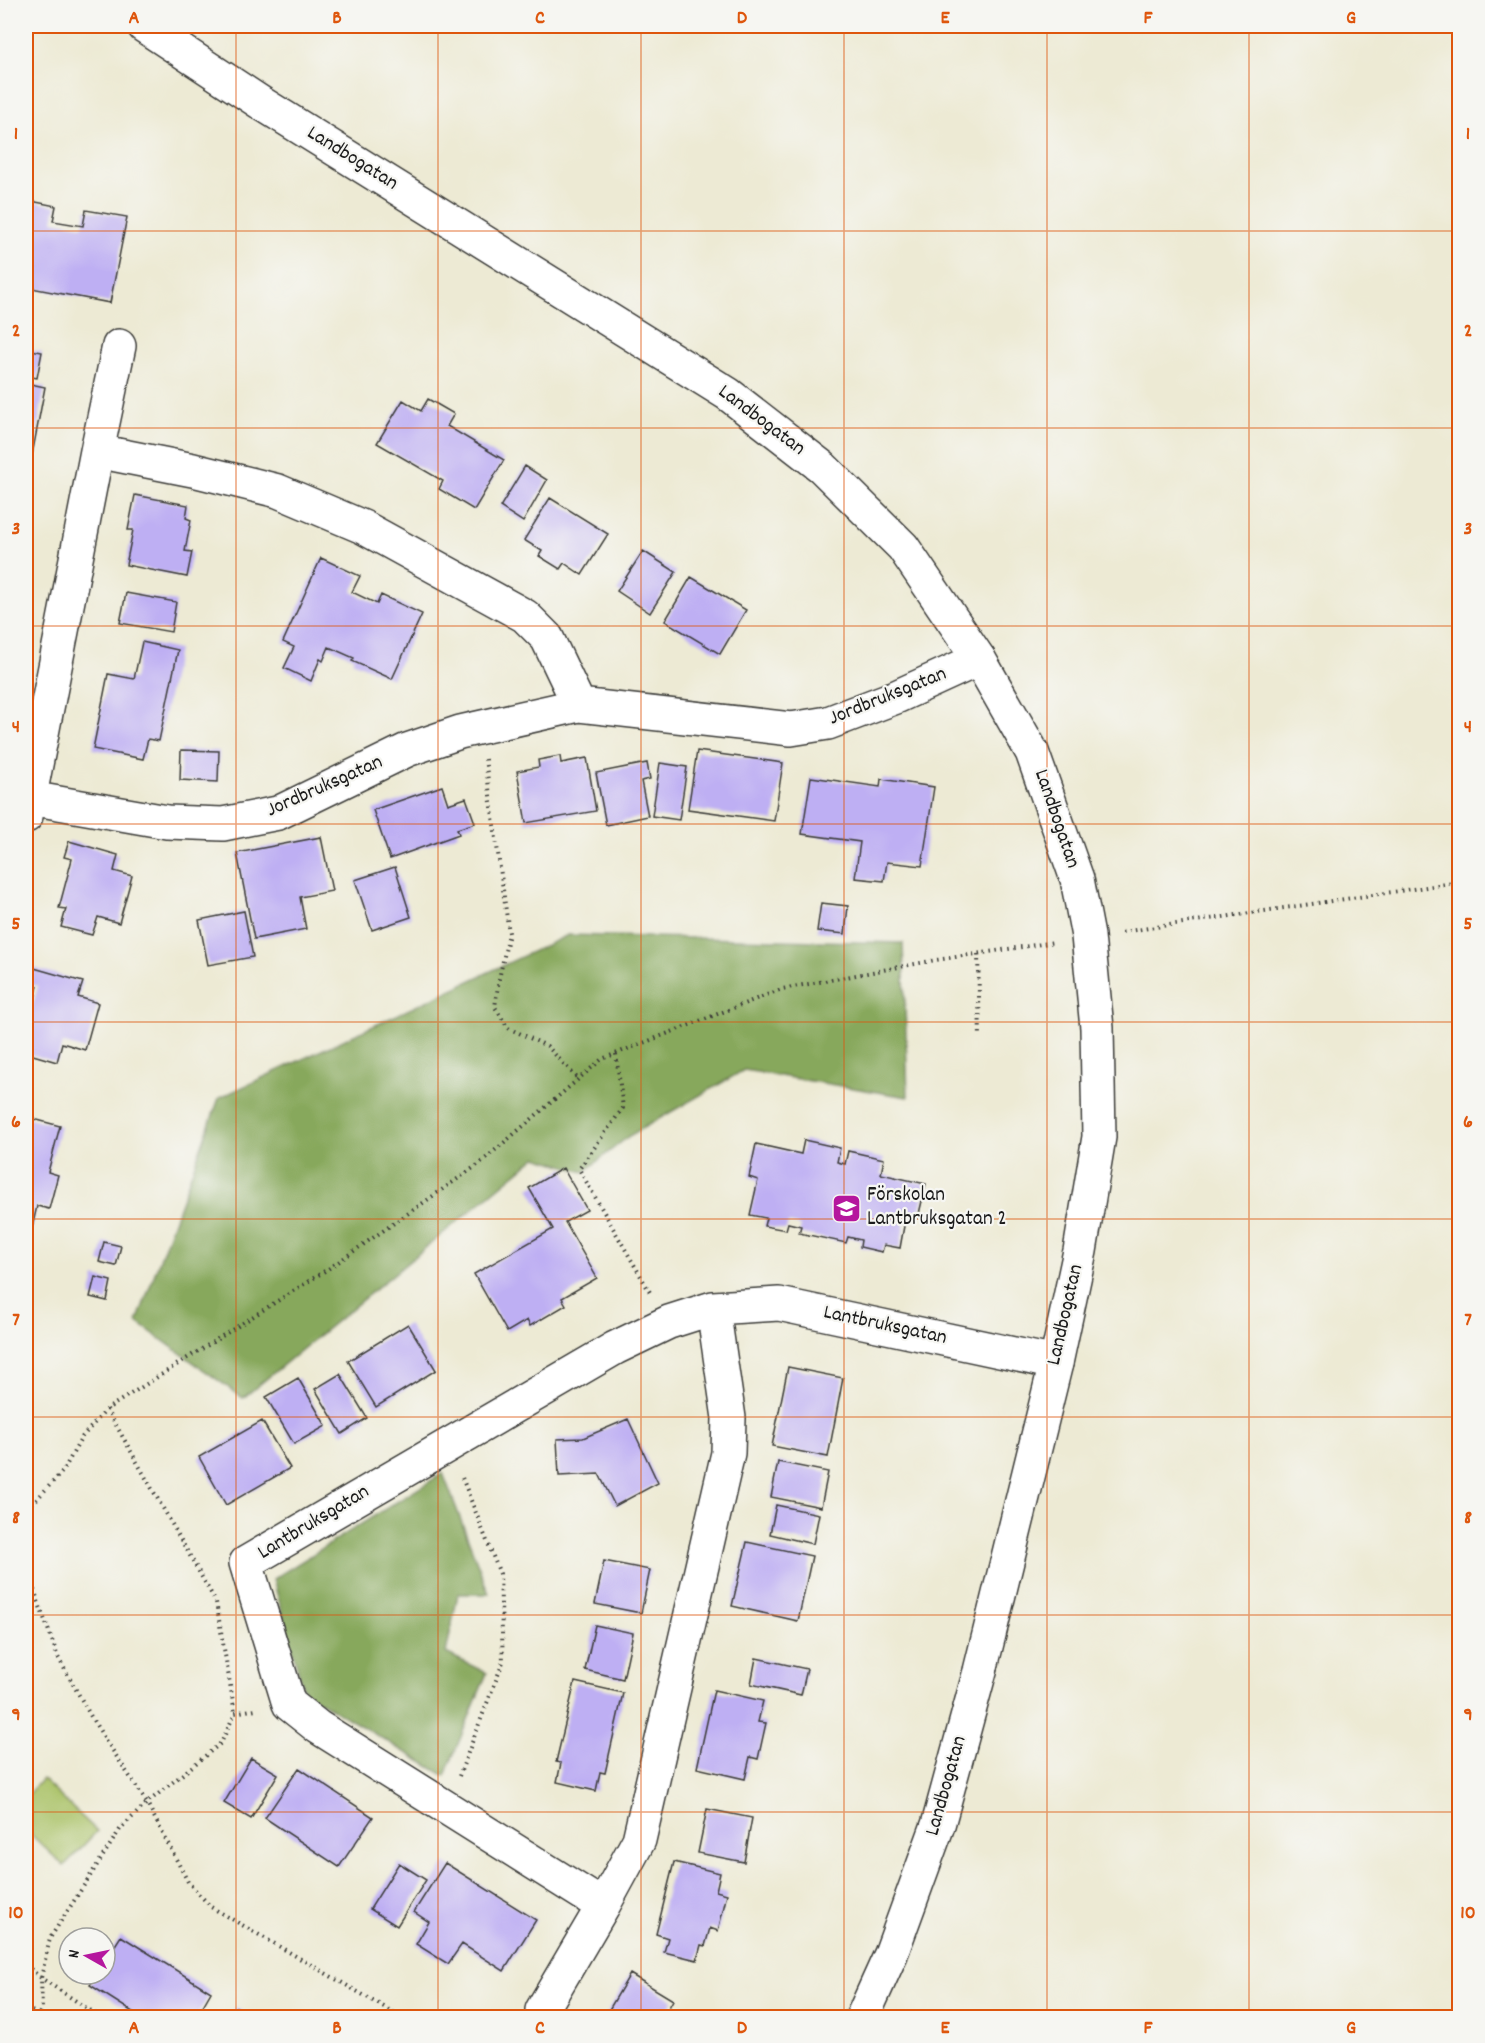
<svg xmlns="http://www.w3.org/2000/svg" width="1485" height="2043" viewBox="0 0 1485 2043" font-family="Dekko,sans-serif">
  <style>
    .green { fill: #aac268; stroke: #636f42; stroke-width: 1.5 }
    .forest { fill: #87a85c; stroke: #52623c; stroke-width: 1.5 }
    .building { fill: #beaff3 }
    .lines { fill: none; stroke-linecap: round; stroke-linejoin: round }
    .minor-casing { stroke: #3b3b38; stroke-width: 36 }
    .tertiary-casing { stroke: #3b3b38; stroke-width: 36 }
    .path { stroke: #3b3b38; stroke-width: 4; stroke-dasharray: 1.5 4.5; stroke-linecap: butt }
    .minor { stroke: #fff; stroke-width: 33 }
    .tertiary { stroke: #fff; stroke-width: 33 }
    .grid { fill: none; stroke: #de560d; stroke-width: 1.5; stroke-opacity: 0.55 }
    .labels { text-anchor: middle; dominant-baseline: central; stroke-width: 4.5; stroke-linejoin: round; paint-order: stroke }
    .street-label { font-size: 21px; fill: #1c1c1c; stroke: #f6f6f2 }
    .poi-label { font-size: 21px; fill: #1c1c1c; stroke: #f6f6f2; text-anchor: start }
    .neatline { fill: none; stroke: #de560d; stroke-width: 2 }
    .grid-label { font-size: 20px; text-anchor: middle; font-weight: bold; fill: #de560d }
  </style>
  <rect width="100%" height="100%" fill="#f6f6f2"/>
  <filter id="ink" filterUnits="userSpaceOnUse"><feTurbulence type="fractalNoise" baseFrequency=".0167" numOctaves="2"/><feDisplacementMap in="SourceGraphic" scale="12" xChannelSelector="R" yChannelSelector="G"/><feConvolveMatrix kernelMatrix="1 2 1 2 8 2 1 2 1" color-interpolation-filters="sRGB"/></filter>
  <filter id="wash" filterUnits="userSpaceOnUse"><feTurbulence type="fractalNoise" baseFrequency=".008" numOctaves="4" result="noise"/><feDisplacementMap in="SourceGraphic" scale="24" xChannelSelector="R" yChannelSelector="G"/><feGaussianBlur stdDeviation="1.35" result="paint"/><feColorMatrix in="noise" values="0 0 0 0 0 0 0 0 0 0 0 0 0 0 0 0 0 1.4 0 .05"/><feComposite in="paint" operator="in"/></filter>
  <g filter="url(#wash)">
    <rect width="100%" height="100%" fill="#edead4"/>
    <path class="green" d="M42,1779L97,1831L64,1866L26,1830V1796Z"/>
    <path class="forest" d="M568,935L903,943L908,1097L744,1070L629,1136L584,1172L536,1157L243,1398L137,1322L219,1098Z
      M443,1473L489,1594H458L446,1653L487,1673L445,1776L304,1692L273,1579Z"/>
    <g id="blocks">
      <path class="building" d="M26,200L56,206L53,221L83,226L86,210L127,217L110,303L26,287Z
        M26,349L42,352L37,378L26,376Z
        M26,383L45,387L29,471L26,470Z
        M428,399L454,414L447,426L504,460L474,510L439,489L443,481L377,443L403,400L421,411Z
        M525,466L547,480L523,522L500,507Z
        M135,495L188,505L186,518L191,520L185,551L192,552L187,577L126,565L133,530H128Z
        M550,498L608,534L582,575L564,563L560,569L539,556L542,551L524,540Z
        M643,551L676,572L650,613L617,591Z
        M321,558L360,576L352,592L377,604L381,595L422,614L392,679L352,661L354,658L329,647L323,661L320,659L311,681L284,668L294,647L283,642Z
        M691,577L746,610L720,654L665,621Z
        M126,593L176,602L171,632L120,623Z
        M142,642L178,650L159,741L148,739L143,759L93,749L108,674L134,679Z
        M181,750L219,751L218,782L180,780Z
        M697,751L783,763L774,821L688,809Z
        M560,756L561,763L587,758L596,811L526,823L517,771L539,767L538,760Z
        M647,763L650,779L641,781L648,816L606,825L596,773Z
        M660,763L687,767L679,820L652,816Z
        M811,777L880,787L881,779L934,787L922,866L887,862L884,881L855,878L860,842L802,834Z
        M442,786L448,804L466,798L475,823L457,829L459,834L390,859L373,810Z
        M321,837L332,891L300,897L306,929L254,939L237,853Z
        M69,841L118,855L114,871L132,876L119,923L98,917L92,935L61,927L66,909L59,908L72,859L64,857Z
        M395,867L411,917L372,930L355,880Z
        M821,903L848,906L845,934L817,931Z
        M244,911L253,957L208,965L199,920Z
        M34,968L83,982L78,997L98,1003L85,1050L62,1043L57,1062L26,1053L30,1036L26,1034V1030L38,986L29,984Z
        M26,1117L60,1126L48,1172L58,1175L49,1209L37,1206L31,1232L26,1231Z
        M804,1140L840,1148L837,1162L845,1164L848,1151L884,1159L881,1174L926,1184L918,1218L906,1215L900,1248L884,1245L882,1252L860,1247L861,1240L848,1237L846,1243L799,1233L801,1226L788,1223L786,1230L764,1226L766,1218L750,1215L758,1180L749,1177L756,1144L801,1154Z
        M563,1168L587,1210L565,1222L597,1278L562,1298L566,1305L530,1326L527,1320L507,1332L474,1274L553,1229L529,1188Z
        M104,1242L121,1246L116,1266L99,1262Z
        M95,1277L111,1281L107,1301L90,1297Z
        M408,1324L436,1370L376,1407L348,1361Z
        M788,1367L843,1378L828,1457L772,1446Z
        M340,1374L367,1418L342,1434L315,1389Z
        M298,1378L326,1426L294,1444L266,1397Z
        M628,1419L658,1483L615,1506L599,1474L559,1476L557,1439L583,1438Z
        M262,1421L290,1468L226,1505L199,1457Z
        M778,1462L828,1472L821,1507L771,1497Z
        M776,1505L819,1514L813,1544L770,1534Z
        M747,1542L812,1556L798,1621L732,1606Z
        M604,1561L650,1570L641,1613L595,1604Z
        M595,1625L633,1633L623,1679L585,1670Z
        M756,1658L807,1669L801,1695L751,1684Z
        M575,1682L623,1693L605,1773L600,1772L596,1791L557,1782L561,1763L556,1762Z
        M714,1690L763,1701L758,1722L766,1723L758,1759L750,1757L745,1779L697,1768Z
        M251,1758L278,1774L251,1819L224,1803Z
        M299,1768L373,1817L339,1867L265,1818Z
        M707,1809L752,1818L744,1862L698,1853Z
        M674,1862L720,1873L716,1891L727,1894L718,1931L710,1928L705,1946L701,1945L697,1960L664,1952L668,1938L656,1934Z
        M399,1863L426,1880L397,1926L370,1909Z
        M445,1863L536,1920L504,1971L462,1944L448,1964L416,1944L429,1922L414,1912Z
        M121,1936L211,1992L196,2018H142L90,1985L97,1974H105V1961Z
        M630,1974L673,2000L663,2018H604Z
        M236,2007L253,2018H229Z"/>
    </g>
  </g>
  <g filter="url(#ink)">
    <use href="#blocks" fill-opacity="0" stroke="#3b3b38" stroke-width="1.5"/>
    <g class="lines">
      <defs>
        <path id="minor" d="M97,451L119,346
          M30,798L167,822L223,824L278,813L407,750L460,732L579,705
          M26,816L97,451L193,470L278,491L363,527L525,616L547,638L579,705L791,729L828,723L896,697L979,659
          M713,1308L729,1418L728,1453L639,1840L603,1906L318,1727L289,1704L246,1563L615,1348L669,1322L713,1308L779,1304L1056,1363
          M542,2010L603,1906"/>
        <path id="tertiary" d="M144,26L261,103L728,394L822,467L903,547L979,659L1032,752L1077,879L1088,936L1097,1028L1099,1137L1080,1251L1056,1363L980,1671L938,1825L891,1954L862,2018"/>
      </defs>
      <use href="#minor" class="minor-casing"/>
      <use href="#tertiary" class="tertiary-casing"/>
      <path class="path" d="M485,759L509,933L499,979L495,1007L508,1028L547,1046L579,1080
        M1122,932L1460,882
        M978,954L980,1038
        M616,1054L623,1108L579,1169L651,1294
        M107,1409L216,1602L235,1713
        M26,1506L35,1501L63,1471L82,1437L107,1409L331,1267L479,1164L602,1059L782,989L936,960L1055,942
        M26,1567L58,1657L94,1722L147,1803L188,1882L211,1907L403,2018
        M459,1776L503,1662L500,1574L461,1475
        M26,1965L41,1978L102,2018
        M26,2009L39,2014L42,2018
        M37,2018L42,2009L41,1978L50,1938L121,1828L147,1803L221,1743L235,1713L256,1709"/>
      <use href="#minor" class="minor"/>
      <use href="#tertiary" class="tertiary"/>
    </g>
  </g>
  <path class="grid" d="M236,26V2018M438,26V2018M641,26V2018M844,26V2018M1047,26V2018M1249,26V2018M26,231H1460M26,428H1460M26,626H1460M26,824H1460M26,1022H1460M26,1219H1460M26,1417H1460M26,1615H1460M26,1812H1460"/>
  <defs>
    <symbol id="school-square" viewBox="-11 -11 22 22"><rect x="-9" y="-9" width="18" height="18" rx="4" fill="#b5179e" stroke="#f6f6f2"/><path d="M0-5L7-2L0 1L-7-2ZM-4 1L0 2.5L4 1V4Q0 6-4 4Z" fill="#fff"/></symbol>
  </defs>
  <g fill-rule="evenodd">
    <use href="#school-square" x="830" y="1192" width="33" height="33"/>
  </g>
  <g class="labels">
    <g class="street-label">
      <text transform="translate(352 159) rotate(32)">Landbogatan</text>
      <text transform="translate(761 421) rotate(37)">Landbogatan</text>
      <text transform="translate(888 697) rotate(-22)">Jordbruksgatan</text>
      <text transform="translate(325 787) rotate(-24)">Jordbruksgatan</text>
      <text transform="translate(1056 819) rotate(71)">Landbogatan</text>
      <text transform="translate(1066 1315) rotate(-77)">Landbogatan</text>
      <text transform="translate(885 1326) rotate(12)">Lantbruksgatan</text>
      <text transform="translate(314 1523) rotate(-31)">Lantbruksgatan</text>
      <text transform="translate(947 1786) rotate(-74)">Landbogatan</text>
    </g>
    <g class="poi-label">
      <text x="867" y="1196">Förskolan<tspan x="867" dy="24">Lantbruksgatan 2</tspan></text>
    </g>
  </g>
  <rect width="1485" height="2043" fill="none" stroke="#f6f6f2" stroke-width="66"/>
  <g transform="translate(87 1956) rotate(279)"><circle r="28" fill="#f6f6f2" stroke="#9f9f9c" stroke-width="1.5"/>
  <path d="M0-4.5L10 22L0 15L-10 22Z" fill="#b5179e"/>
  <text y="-9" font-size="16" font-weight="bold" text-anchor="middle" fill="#1c1c1c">N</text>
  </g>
  <rect x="33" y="33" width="1419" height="1977" class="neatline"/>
  <g class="grid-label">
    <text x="134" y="23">A</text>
    <text x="337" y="23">B</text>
    <text x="540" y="23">C</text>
    <text x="742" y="23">D</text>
    <text x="945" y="23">E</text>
    <text x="1148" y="23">F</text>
    <text x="1351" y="23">G</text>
    <text x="16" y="139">1</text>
    <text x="1468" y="139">1</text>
    <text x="16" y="336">2</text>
    <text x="1468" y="336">2</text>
    <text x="16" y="534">3</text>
    <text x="1468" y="534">3</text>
    <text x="16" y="732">4</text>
    <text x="1468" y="732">4</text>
    <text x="16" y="929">5</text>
    <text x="1468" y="929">5</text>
    <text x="16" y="1127">6</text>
    <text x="1468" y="1127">6</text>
    <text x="16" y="1325">7</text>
    <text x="1468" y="1325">7</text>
    <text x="16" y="1523">8</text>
    <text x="1468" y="1523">8</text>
    <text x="16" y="1720">9</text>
    <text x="1468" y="1720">9</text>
    <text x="16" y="1918">10</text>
    <text x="1468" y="1918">10</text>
    <text x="134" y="2033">A</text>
    <text x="337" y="2033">B</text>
    <text x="540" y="2033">C</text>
    <text x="742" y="2033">D</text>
    <text x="945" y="2033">E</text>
    <text x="1148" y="2033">F</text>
    <text x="1351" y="2033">G</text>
  </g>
</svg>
